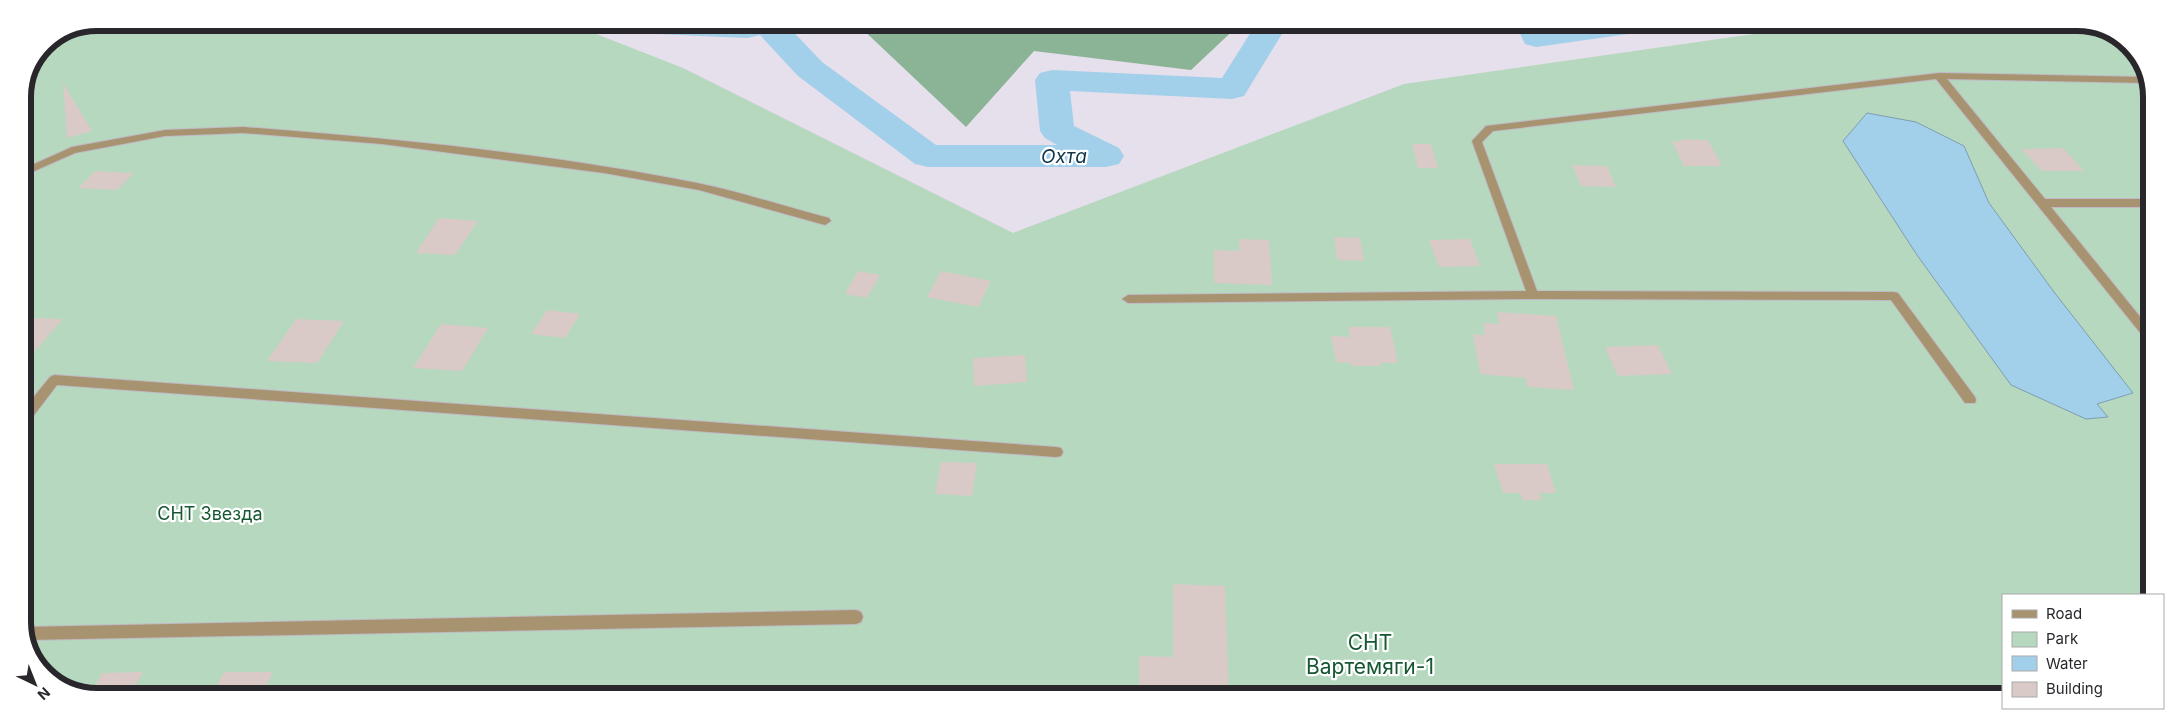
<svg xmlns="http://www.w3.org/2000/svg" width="2174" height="719" viewBox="0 0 2174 719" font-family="Inter,sans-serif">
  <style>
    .green { fill: #b5d8be }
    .forest { fill: #8bb497 }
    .water { fill: #a2d0ea; stroke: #7e9db1 }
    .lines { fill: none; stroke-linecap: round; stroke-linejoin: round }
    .river { fill: #a2d0ea; fill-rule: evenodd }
    .building { fill: #dacac7 }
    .minor-casing { stroke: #c0bac6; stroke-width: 2 }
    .minor { fill: #a79370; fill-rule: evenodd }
    .labels { text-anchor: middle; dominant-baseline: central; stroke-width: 4.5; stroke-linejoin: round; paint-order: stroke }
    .park-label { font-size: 18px; fill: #165732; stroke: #fff }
    .water-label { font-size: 19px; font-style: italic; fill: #0e3447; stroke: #fff }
    .near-park-label { font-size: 21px; fill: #165732; stroke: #fff }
    .rim { fill: none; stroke: #2a272c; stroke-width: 6 }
  </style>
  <rect width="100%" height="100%" fill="#e6dfec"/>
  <path class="green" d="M118,23H568L683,68L1013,233L1404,84L1816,25H2097L2136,51L2151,92L2149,595H2003V696L77,694L41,671L23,627V97L43,47Z"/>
  <path class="forest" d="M857,24V23L1240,24L1191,70L1034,51L966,127Z"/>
  <path class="water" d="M1867,113L1916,122L1964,146L1989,203L2054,292L2133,393L2097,404L2108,417L2086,419L2011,385L1917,255L1843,141Z"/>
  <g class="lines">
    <path class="river" d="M596,23H785L822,62L936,145H1057L1045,138L1040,131L1035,80L1040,73L1052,70L1222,78L1256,24H1288L1244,96L1232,99L1070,91L1074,126L1119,148L1124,156L1119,164L1106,167H928L915,164L798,76L760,35L747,38L612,32L601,30Z
      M1367,24H1404L1399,31L1388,33L1372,31Z
      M1515,24L1644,25L1639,32L1628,34L1536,47L1525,44Z"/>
  </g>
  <path class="building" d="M63,83L92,131L67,138Z
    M1682,139L1708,140L1722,166H1684L1672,141H1682Z
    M1412,144H1431L1438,168H1418Z
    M2063,148L2084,171H2042L2021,149Z
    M1572,165L1607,166L1616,187L1581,186Z
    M95,171L134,173L117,190L78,188Z
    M439,218L478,221L455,255L416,253Z
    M1334,237L1360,238L1364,261L1337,260Z
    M1239,239L1269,240L1272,285L1214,283V250L1239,251Z
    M1470,239L1480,266L1439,267L1429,240Z
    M858,271L880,275L867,298L845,294Z
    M941,271L991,281L978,307L927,297Z
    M547,310L580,314L565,338L531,334Z
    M1497,312L1556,316L1574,390L1527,387L1526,378L1480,374L1473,334L1485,335L1483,323L1499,324Z
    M23,318L63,319L23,364Z
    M296,319L344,321L317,363L267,361Z
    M441,324L488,328L462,371L413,368Z
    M1348,327H1390L1398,363H1380L1381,366H1352L1350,363L1336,362L1331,336L1350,337Z
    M1658,345L1672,374L1618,376L1605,347Z
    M1025,355L1027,382L974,386L973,358Z
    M941,462L977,463L972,496L935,494Z
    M1494,464H1547L1556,493H1539L1542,500H1523L1520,493H1503Z
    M1173,584L1225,586L1229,695H1139V656L1173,657Z
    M143,672L131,694H90L102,673Z
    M224,672H273L262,694H212Z"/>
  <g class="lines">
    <defs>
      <path id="minor" d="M1939,73L2146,77L2148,83L1947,79L2045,199H2151V207H2051L2150,329V341L2146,340L1936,79L1493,131L1482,142L1537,291L1894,292L1898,293L1975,397L1976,400L1975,403H1965L1891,300L1533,299L1128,303L1122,299L1128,295L1526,291L1472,141L1486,126Z
        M243,127C395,139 548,153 697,183C742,192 785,207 829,218L831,221L825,225L699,190L604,173L382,144L243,133L165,136L75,153L23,176V169L72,147L165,130Z
        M54,375L1056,447L1061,448L1063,452L1061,456L1056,457L57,385L28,423L23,424V410L50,377Z
        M856,610L861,612L863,617L861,622L856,624L28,640L23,627Z"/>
    </defs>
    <use href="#minor" class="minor-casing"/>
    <use href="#minor" class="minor"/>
  </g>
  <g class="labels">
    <g class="park-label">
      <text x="210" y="513">СНТ Звезда</text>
    </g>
    <g class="water-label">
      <text x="1064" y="156">Охта</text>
    </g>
    <g class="near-park-label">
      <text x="1370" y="642">СНТ<tspan x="1370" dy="24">Вартемяги-1</tspan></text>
    </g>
  </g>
  <path d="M0 0H2174V719H0ZM97 31H2077A66 66 0 0 1 2143 97V622A66 66 0 0 1 2077 688H97A66 66 0 0 1 31 622V97A66 66 0 0 1 97 31Z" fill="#fff" fill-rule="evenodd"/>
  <path class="rim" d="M97 31H2077A66 66 0 0 1 2143 97V622A66 66 0 0 1 2077 688H97A66 66 0 0 1 31 622V97A66 66 0 0 1 97 31Z"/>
  <rect x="2002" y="594" width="162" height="115" fill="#ffffff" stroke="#aaa9ab"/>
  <rect x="2012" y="610" width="25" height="8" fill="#a79370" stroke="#aaa9ab"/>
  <text x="2046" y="619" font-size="15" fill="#2a272c">Road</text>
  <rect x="2012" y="632" width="25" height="15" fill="#b5d8be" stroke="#aaa9ab"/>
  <text x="2046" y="644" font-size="15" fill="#2a272c">Park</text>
  <rect x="2012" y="656" width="25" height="15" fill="#a2d0ea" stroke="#aaa9ab"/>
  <text x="2046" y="669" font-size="15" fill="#2a272c">Water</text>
  <rect x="2012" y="682" width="25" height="15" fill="#dacac7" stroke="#aaa9ab"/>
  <text x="2046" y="694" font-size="15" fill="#2a272c">Building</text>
  <g transform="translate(35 684) rotate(137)" stroke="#ffffff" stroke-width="4" paint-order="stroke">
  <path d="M0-4L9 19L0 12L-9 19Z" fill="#2a272c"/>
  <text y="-8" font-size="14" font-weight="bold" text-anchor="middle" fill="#2a272c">N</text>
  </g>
</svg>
